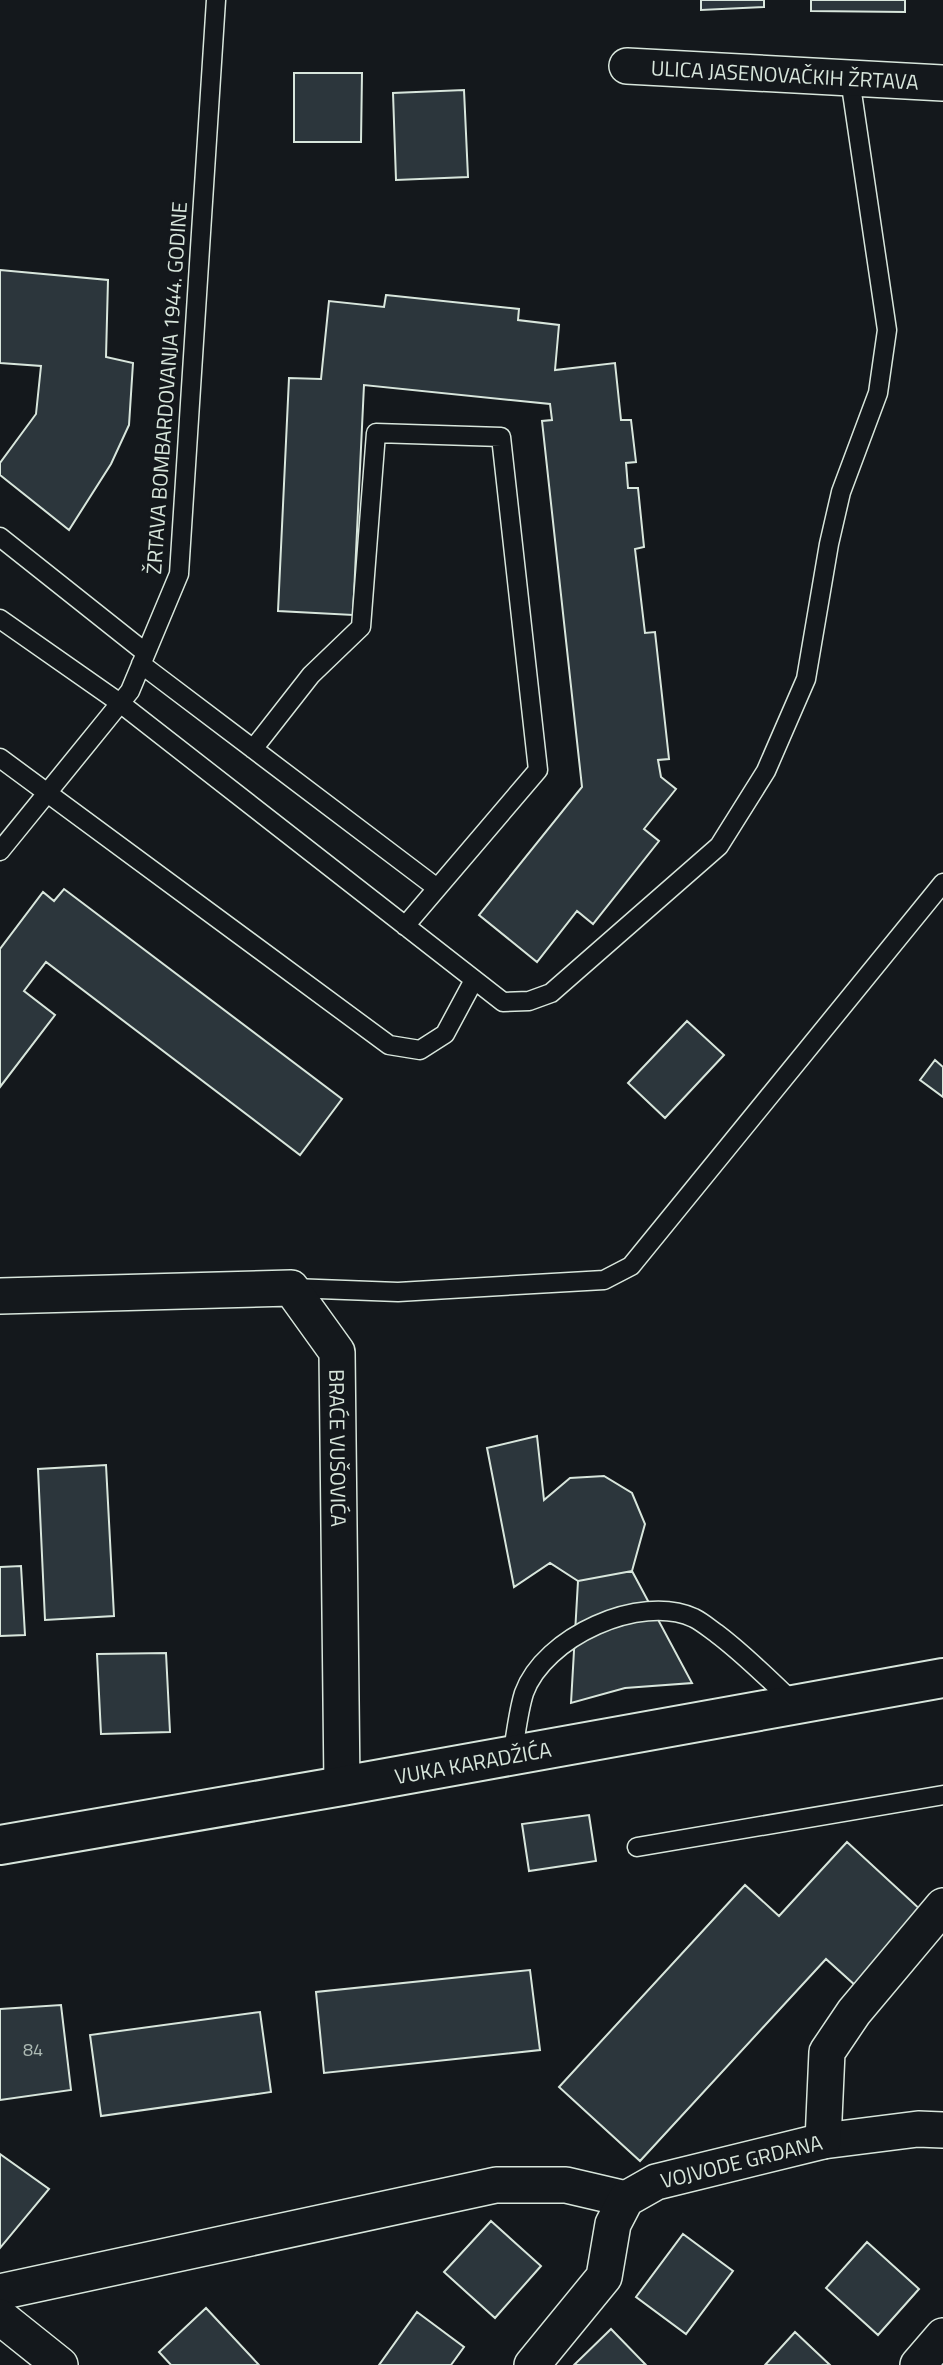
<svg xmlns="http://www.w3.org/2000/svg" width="943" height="2365" viewBox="0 0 943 2365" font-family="'Titillium Web',sans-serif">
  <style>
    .building { fill: #2c363c; stroke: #d8e6dc; stroke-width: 2 }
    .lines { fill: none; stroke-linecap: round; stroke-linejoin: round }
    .lane-casing { stroke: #d8e6dc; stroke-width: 21 }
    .street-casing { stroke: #d8e6dc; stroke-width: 38 }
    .secondary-casing { stroke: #d8e6dc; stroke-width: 42 }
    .lane { stroke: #14181c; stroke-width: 18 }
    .street { stroke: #14181c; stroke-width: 35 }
    .secondary { stroke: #14181c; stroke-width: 38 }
    .labels { text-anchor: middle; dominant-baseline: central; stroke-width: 5; stroke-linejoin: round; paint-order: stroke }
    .number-label { font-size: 18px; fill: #adbab4 }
    .street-label { font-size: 21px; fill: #d8e6dc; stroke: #14181c }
  </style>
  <rect width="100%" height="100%" fill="#14181c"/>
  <path class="building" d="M701,0H764V7L701,10Z
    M811,0H905V12L811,11Z
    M294,73H362L361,142H294Z
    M464,90L468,177L396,180L393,93Z
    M0,270L108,280L106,357L133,363L129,425L111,464L69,530L0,475V463L36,414L41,366L0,363Z
    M386,295L519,309L518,320L559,325L555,370L615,363L621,420H631L636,462L626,463L628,488H638L644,547L635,549L645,633L655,632L669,759L658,760L661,777L676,789L644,829L659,841L593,924L577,911L537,962L479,915L582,787L542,421L552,420L550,404L364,385L353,615L278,611L289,378L321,379L329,301L384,307Z
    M64,889L342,1099L300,1155L46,962L24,991L55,1015L0,1087V949L43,892L54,901Z
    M687,1021L724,1055L665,1118L628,1083Z
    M935,1060L943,1067V1097L920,1080Z
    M537,1436L544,1500L570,1478L604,1476L632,1493L645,1524L632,1571L578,1581L550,1563L514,1587L487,1448Z
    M106,1465L114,1616L45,1620L38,1469Z
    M21,1566L25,1635L0,1636V1567Z
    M632,1571L692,1683L625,1688L571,1703L578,1581Z
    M166,1653L170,1732L101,1734L97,1654Z
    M589,1815L596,1861L529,1871L522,1824Z
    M847,1842L923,1912L856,1986L826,1959L640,2161L559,2087L745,1885L779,1916Z
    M530,1970L540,2050L324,2073L316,1992Z
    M61,2005L71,2090L0,2100V2009Z
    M260,2012L271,2092L101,2116L90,2035Z
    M0,2154L49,2189L0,2248Z
    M491,2221L541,2266L495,2318L444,2272Z
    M683,2234L733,2271L686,2334L636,2297Z
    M867,2242L919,2289L878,2335L826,2288Z
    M206,2308L259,2365H171L159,2352Z
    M417,2312L464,2347L451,2365H379Z
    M611,2329L646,2365H574Z
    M795,2332L830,2365H765Z"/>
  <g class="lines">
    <defs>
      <path id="lane" d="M0,537L146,653
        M0,619L120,703L503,1002L529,1001L551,993L719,846L766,771L806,679L829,544L841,492L878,393L887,330L850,79
        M141,664L437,888
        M253,749L311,675L361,627L376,433L501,437L538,770L405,926
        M0,758L389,1045L420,1050L445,1034L474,980
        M0,851L130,691L179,574L216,0
        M292,1288L398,1292L604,1280L631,1266L943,883
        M512,1756C516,1735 518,1712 524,1693C544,1637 640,1593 694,1618C702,1622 709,1628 716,1633C744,1654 769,1679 795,1704
        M637,1847L943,1795"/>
      <g id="street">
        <path id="s1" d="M627,66L943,83"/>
        <path id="s2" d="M0,1296L291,1288L337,1352L342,1786"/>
        <path d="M823,2141L918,2129L943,2130"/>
        <path d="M0,2292L496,2185H566L626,2199"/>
        <path d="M0,2317L60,2365"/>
        <path id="s3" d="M532,2365L604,2277L613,2224L626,2199L656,2182L823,2141L827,2052L854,2012L943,1906"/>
        <path d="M918,2365L943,2336"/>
      </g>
      <g id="secondary">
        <path id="s4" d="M0,1845L342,1786L943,1678"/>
      </g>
    </defs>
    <use href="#lane" class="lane-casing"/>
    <use href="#street" class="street-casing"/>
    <use href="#secondary" class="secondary-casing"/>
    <use href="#lane" class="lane"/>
    <use href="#street" class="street"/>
    <use href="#secondary" class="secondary"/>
  </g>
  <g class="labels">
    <g class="number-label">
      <text x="33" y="2049">84</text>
    </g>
    <g class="street-label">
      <text stroke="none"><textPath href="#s1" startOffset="158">ULICA JASENOVAČKIH ŽRTAVA</textPath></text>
      <text transform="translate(166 388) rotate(-86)">ŽRTAVA BOMBARDOVANJA 1944. GODINE</text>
      <text stroke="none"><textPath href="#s2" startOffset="466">BRAĆE VUŠOVIĆA</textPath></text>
      <text stroke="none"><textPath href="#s4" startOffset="480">VUKA KARADŽIĆA</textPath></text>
      <text stroke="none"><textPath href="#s3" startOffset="318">VOJVODE GRDANA</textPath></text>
    </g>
  </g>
</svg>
